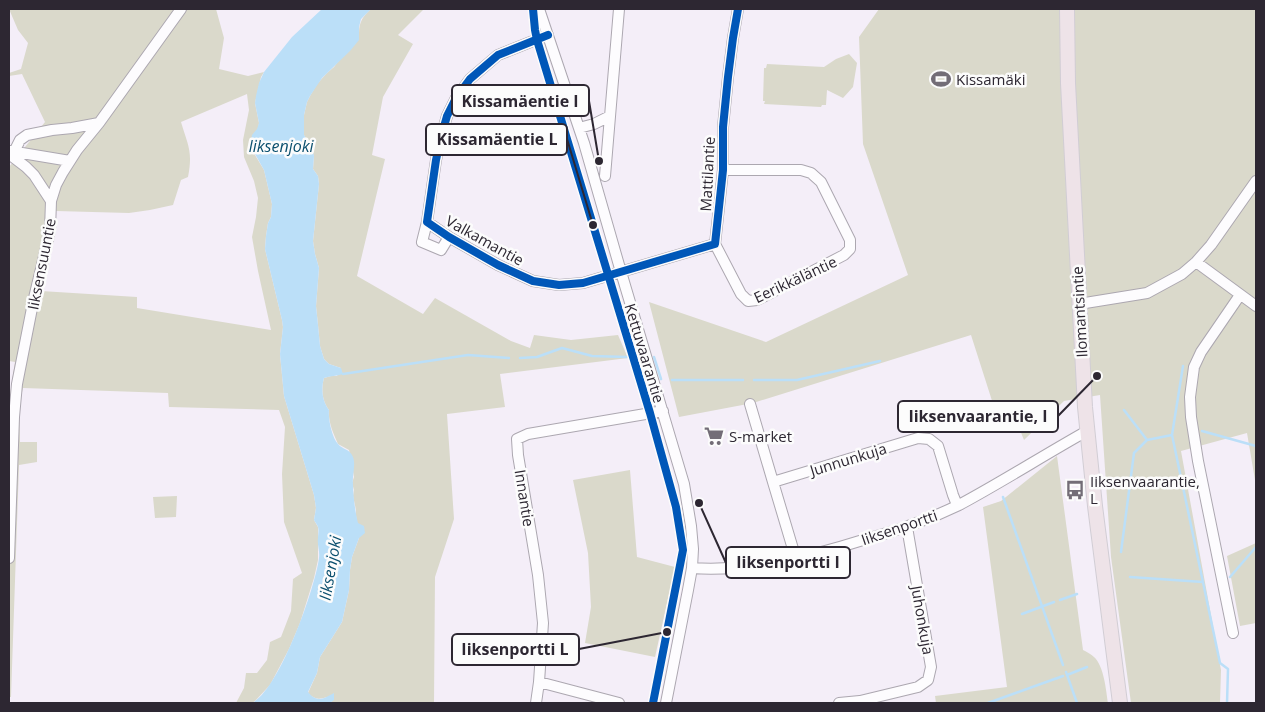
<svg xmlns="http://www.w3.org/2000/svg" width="1265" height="712" viewBox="0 0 1265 712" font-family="'Open Sans',sans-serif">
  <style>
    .green { fill: #dad9cb; fill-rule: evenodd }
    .water { fill: #bbdff8 }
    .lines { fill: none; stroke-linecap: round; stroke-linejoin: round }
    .stream { stroke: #bbdff8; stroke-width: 2.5 }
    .minor-casing { stroke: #aca7b0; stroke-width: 12 }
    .major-casing { stroke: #d1cdd4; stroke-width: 16 }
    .minor { stroke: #fdfcfe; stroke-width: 10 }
    .major { stroke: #eee3e8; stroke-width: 14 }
    .cycleway-casing { stroke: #fcfcfc; stroke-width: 11 }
    .cycleway { stroke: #0057b8; stroke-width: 8 }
    .labels { text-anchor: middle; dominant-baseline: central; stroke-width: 5; stroke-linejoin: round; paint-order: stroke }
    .poi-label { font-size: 15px; fill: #2d2732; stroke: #fcfcfc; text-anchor: start }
    .street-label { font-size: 15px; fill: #2d2732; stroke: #fcfcfc }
    .water-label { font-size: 16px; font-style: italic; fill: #0a4f6e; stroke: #fcfcfc }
    .leader { fill: none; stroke: #2d2732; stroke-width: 2 }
    .callout-dot { fill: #2d2732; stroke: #fcfcfc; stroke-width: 2 }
    .callout { fill: #fcfcfc; stroke: #2d2732; stroke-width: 2 }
    .callout-label { font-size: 16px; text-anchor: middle; font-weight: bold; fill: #2d2732 }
  </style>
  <rect width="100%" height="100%" fill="#f4eef8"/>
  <path class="green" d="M9,9H216L224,38L219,69L248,76L264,72L261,77L255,103L259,123L255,155L264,170L272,204L271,217L268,223L266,236L265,249L282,320L283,327L280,354L284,396L314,495L316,508L314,520L318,527V560L314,578L300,623L289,649L270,685L255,701L252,703H233H236L244,688L246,673H257L267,660L270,642L281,637L291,611L293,579L302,573L284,522L282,474L285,427L279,410L169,407L168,393L23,388L19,405L20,442H37V462L19,465L11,697H9V401L15,362L9,361V167L45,122L22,74L9,76V73L21,69L28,43L18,30ZM247,94L249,110L243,140L244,157L254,181L258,198L256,217L252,237L258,271L271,330L137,308V297L41,291L55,227L56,211L129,213L150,210L173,205L181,180L188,177C193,151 188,146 181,122Z
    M371,9H424L398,35L413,44L383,97L372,155L385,159L357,276L423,314L435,298L511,341L530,348L534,335L571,340L618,335L628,358L500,374L505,407L447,414L454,519L435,577L434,703H330L332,702L327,697C318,700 314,699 308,693L317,673L320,657L342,622L349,590L350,570L352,557L359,538L356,516V510L353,496L354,490L352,483L354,477L349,450L338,444C333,433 328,422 329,410C322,401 321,389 324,378L331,376H337L341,368L329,364L324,359L320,346L318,325L316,306L319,268L315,254L313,241L319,184L318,176L313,169L314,156L304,135V115L307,102L310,96L317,84L327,73L334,67L359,33C359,22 363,16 371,9Z
    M879,9H1256V486L1247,433L1181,451L1221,670L1220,703H1131L1111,557L1100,395L1064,401L1024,440L1011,408L1005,403L994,407L971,335L753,403L679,417L649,302L766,342L908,275L863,144L859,37Z
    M849,54L857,63L853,87L843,98L827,90L826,105H822L821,107L764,104L765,101H763L764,68H766L767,64L824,67L836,59Z
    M1057,456L1083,650C1087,652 1091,654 1094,657C1104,666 1106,690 1108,703H936L935,696L1007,687L983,507L1001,501Z
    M630,470L637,557L675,567L655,657L585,643L591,607L588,553L573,480Z
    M177,496L176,517L155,518L153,497Z
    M1256,543V623L1240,626L1227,556Z"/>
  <path class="water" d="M322,9H371L361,19L359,27V40L350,51L322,78L310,96L307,102L304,115V135L312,149L314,156L313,169L318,176L319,184L313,241L315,254L319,268L316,306L318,325L320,346L324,359L329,364L341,368L343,374C337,376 330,376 324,378C321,389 322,401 329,410C328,419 332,438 338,444C343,450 349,448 353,457C356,465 352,475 353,484C353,495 355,511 358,523L364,526L365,533L359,538L352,557L350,570L349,590L342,622L320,657L317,673L308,692C317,703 323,699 334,693V700L330,703H252C279,690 315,589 319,558C320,551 317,545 318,538C318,535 319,530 318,527C317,524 315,522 314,520L316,508L314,495L284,396L280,354L283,327L282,320L265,249L266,236L268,223L271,217L272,204L264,170L251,147V141L252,135L257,129L259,123L255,103L256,96L259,83L264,72L292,37Z"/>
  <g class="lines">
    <path class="stream" d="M638,357H641
      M654,357L661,379
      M520,358L537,357L562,348L592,356L627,357
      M1183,366L1172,435L1220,663L1228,669L1227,703
      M343,374L468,355L509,358
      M672,380H743
      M754,380H797L880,361
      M1124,410L1147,440
      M1202,431L1256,446
      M1003,497L1063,665
      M1121,552L1134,453L1147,440L1172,435
      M1130,577L1203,582
      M1230,577L1256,547
      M1060,600L1077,594
      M1022,614L1054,602
      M1066,672L1077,703
      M1067,675L1087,667
      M988,703L1063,676"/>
    <defs>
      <path id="minor" d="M539,9L584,143L621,272L684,484L691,526L693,549L692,568L688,590L666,703
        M548,35L498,55L470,79L456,98L447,116L441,137L436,160L427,222L449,237L498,265L533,281L559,285L583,283L715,244L723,170V127L728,77L733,38L738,9
        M579,128L594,124L610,116
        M10,151L70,161
        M14,152L20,140L27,135L52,130L72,128L99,123
        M9,154L26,167L34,175L51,201
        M605,176L619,9
        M427,222L422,242L441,250L449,237
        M715,244L741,294L748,301L757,300L844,255L850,249V240L821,182L811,173L801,170H723
        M1196,262L1256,306
        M1079,304L1147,293L1182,274L1196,262L1211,245L1256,181
        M750,404L773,482
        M9,558L14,417L17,384L34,298L48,240L50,230L51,201L56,185L63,172L77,150L99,123L181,9
        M794,558L793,549L773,482L918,438L929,439L938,446L953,495L957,505
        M692,568C749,572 809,557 863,540C896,531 928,520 959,505C1002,482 1044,455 1087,431
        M1233,633L1198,461L1191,417L1190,397L1194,367L1201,352L1240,295
        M539,682L619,703
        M536,703L539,682L543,623L538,575L518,455L517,439L528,434L663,411
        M839,703L860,701L918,687L928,680L931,667L907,527"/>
      <path id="major" d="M1067,9L1068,83L1085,407L1095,506L1120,703"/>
    </defs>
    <use href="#minor" class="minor-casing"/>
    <use href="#major" class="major-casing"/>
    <use href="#minor" class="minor"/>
    <use href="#major" class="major"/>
    <defs>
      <path id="cycleway" d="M533,9L535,30L537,40L650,413L676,507L683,550L653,703
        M548,35L498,55L470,79L456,98L447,116L441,137L436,160L427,222L449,237L498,265L533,281L559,285L583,283L715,244L723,170V127L728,77L733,38L738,9"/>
    </defs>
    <use href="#cycleway" class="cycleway-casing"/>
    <use href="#cycleway" class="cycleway"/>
  </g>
  <defs>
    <symbol id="stadium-bare" viewBox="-9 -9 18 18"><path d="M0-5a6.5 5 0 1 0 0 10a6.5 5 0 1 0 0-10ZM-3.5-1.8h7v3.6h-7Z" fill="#736d77" stroke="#fcfcfc" stroke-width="2.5" paint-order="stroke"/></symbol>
    <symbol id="supermarket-bare" viewBox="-9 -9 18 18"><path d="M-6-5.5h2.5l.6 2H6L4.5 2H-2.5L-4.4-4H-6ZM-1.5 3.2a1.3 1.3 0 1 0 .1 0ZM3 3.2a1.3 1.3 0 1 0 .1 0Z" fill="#736d77" stroke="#fcfcfc" stroke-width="2.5" paint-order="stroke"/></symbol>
    <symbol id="bus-bare" viewBox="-9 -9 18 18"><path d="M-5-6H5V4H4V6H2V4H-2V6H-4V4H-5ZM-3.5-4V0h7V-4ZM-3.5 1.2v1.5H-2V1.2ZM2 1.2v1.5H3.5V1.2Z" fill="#736d77" stroke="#fcfcfc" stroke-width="2.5" paint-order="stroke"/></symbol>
  </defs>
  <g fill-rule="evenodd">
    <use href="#stadium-bare" x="927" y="65" width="28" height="28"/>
    <use href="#supermarket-bare" x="700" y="422" width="28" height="28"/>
    <use href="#bus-bare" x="1061" y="476" width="28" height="28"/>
  </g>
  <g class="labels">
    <g class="poi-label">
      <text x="956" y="79">Kissamäki</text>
      <text x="729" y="436">S-market</text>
      <text x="1090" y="481">Iiksenvaarantie,<tspan x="1090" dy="17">L</tspan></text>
    </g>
    <g class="street-label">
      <text transform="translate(707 174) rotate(-87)">Mattilantie</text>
      <text transform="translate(485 240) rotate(29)">Valkamantie</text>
      <text transform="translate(41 264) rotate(-79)">Iiksensuuntie</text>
      <text transform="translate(795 279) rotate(-25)">Eerikkäläntie</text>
      <text transform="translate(1079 312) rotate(-93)">Ilomantsintie</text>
      <text transform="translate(645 353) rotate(73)">Kettuvaarantie</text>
      <text transform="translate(848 459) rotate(-17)">Junnunkuja</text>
      <text transform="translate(525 498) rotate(81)">Innantie</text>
      <text transform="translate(899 527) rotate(-19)">Iiksenportti</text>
      <text transform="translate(923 620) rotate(80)">Juhonkuja</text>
    </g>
    <g class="water-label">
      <text x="281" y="146">Iiksenjoki</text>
      <text transform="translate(330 568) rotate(-80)">Iiksenjoki</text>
    </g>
  </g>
  <path class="leader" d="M599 161L589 101M593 225L567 139M1097 376L1058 416M699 503L726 563M667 632L579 649"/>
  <g class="callout-dot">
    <circle cx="599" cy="161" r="5"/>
    <circle cx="593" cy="225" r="5"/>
    <circle cx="1097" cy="376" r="5"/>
    <circle cx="699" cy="503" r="5"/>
    <circle cx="667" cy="632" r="5"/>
  </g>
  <g class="callout">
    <rect x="452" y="85" width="137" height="31" rx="5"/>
    <rect x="426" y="124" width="141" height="31" rx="5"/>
    <rect x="898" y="401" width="160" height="31" rx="5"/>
    <rect x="726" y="547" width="124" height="31" rx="5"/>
    <rect x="452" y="634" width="127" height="31" rx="5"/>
  </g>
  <g class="callout-label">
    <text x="520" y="107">Kissamäentie I</text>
    <text x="497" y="145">Kissamäentie L</text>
    <text x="978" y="422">Iiksenvaarantie, I</text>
    <text x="788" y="568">Iiksenportti I</text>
    <text x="515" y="655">Iiksenportti L</text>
  </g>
  <rect width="1265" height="712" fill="none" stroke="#2d2732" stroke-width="20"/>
</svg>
